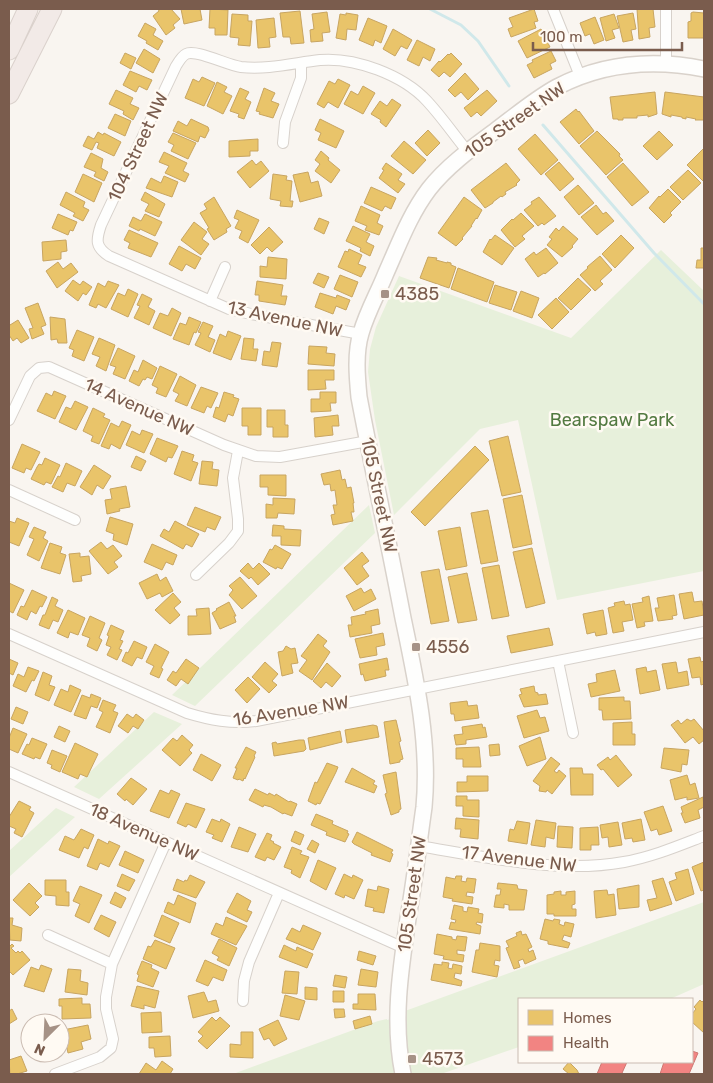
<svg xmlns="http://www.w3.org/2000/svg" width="713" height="1083" viewBox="0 0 713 1083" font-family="Rubik,sans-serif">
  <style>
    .green { fill: #e7f0db }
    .homes { fill: #e9c46a; stroke: #c8a561 }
    .health { fill: #f28482; stroke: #ce7872 }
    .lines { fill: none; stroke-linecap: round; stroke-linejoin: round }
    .stream { stroke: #d0e8ea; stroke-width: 3 }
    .street-casing { stroke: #d7d1cb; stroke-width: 12 }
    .secondary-casing { stroke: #d9d2cb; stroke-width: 18 }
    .highway-casing { stroke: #dad1cc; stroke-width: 21 }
    .street { stroke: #fefefd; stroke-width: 10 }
    .secondary { stroke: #fefefd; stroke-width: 15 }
    .highway { stroke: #f2eae7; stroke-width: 19 }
    .poi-dot { fill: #a69286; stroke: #fffaf3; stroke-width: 2 }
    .labels { text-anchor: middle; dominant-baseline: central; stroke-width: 5; stroke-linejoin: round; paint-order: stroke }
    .street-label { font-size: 18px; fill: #7a5c4d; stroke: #fffaf3 }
    .poi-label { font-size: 18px; fill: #7a5c4d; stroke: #fffaf3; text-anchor: start }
    .park-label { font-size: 18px; fill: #537a41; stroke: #fffaf3 }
  </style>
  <rect width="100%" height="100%" fill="#f9f5f0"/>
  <path class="green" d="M661,250L704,291V571L557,600L518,420L480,429L394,515L375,420L368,372L370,349L376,327L399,276L571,338Z
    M369,505L375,533L195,706L172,695Z
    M154,712L182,724L99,799L74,787Z
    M56,808L75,817L9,877V851Z
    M704,902V984L670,999H519V1047L441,1074H233L378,1021L387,1019V1020L405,1014V1011Z"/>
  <path class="homes" d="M158,9H171L180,19L173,25L175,28L166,35L153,16L159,11Z
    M181,9H200L202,20L184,24Z
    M210,9L228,10L227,35H215V28H209Z
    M534,9L538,21L534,22L536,28L511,37L508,29L513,27L509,18Z
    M637,9H653L655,27L649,28L650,37L639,39Z
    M300,11L304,43L291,44L290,37H283L280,13Z
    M327,12L330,32L322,33L323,41L311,42L310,30L314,29L312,14Z
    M693,12L704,13V38H688V22L691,21V13Z
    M346,13L358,15L356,30L347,29L346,40L336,38L340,14L346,15Z
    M633,13L636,29L631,30L633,40L623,42L617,16Z
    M232,14L248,15V21H252L250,46L238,45L239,38L230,37Z
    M614,14L619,28L612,30L615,38L606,41L600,18Z
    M595,17L604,40L594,44L590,34L585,36L580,23Z
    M274,18L276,37L269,38L270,47L258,48L256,20Z
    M368,18L387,26L381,43L375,40L373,46L359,40Z
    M145,23L156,29L153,35L163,41L158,50L146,43L147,41L138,36Z
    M393,29L412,40L407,49L401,46L395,56L383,49Z
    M541,29L550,47L527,58L518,41Z
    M417,40L435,49L430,61L423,57L419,66L407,60Z
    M144,49L160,59L153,73L136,63Z
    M551,51L556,61L550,64L552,69L534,78L527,65L533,62L532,60Z
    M125,53L136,58L131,69L120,63Z
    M451,53L462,64L450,77L444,72L439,77L431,70L439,61L440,62L448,54L449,55Z
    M130,71L152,80L147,90L139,86L136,92L123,85Z
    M465,73L479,89L468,100L461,92L455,97L448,90Z
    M202,77L215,83L204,106L185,98L193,79L199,82Z
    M338,79L350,85L338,108L328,102L324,108L317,104L329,81L335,84Z
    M217,82L227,87L224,92L232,96L223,114L207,106Z
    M363,86L375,93L363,114L344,104L351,91L358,95Z
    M240,88L249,92L245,99L251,102L244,119L238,117L239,114L230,111Z
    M264,88L275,93L271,101L279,104L273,118L259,114L260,112L256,111Z
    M116,90L133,98L130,104L139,108L133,120L123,114L124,111L109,104Z
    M487,90L497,101L481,116L477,112L471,117L464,108Z
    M655,92L657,114L648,117V115L637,116V118H623V120H618V119H613L610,97Z
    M665,92L704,97V120H695L696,119L686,117V119L682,118V117L671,115V117L662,114Z
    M392,99L401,105L386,127L380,122L381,120L371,114L380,101L387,106Z
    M576,109L578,112L579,111L594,131L579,144L560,122Z
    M115,114L131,121L125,136L108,128Z
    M191,119L208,127L209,130L205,138L200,136L198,142L173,131L178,121L187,126Z
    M320,119L344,131L336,148L318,140L321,133L315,130Z
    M428,130L440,143L427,156L415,143Z
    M597,131L620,154L619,156L623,160L606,175L580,146Z
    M659,131L673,145L657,160L643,146Z
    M98,132L103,135L104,133L121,142L114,156L97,148L99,143L96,142L92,150L83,146L88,136L94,139Z
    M173,133L196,143L188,159L171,151L174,145L168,142Z
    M535,134L558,160L541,175L518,149Z
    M258,139V151H250V156L229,157V141Z
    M404,141L426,160L413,174L391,156Z
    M704,148V182L687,165Z
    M321,151L329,158L328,160L340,170L331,183L315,171L320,164L315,160Z
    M164,152L187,163L183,171L189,174L185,182L165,173L169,166L159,162Z
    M91,153L103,159L101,168L108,172L104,181L94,176L96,172L84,167Z
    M252,160L256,165L261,161L269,171L250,188L237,172Z
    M559,162L574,179L560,191L545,174Z
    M386,163L402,174L398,180L405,184L398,193L379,178L384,170L382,169Z
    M506,163L520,180L516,184L517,185L505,192L506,194L502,197L501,196L493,202V203L485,208L471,190Z
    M623,163L649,192L632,206L607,177Z
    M688,170L701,183L683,200L670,187Z
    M308,172L311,183L318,181L322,196L300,202L293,175Z
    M83,174L102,183L94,202L75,192Z
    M273,174L287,176L286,180L292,181L290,201H293L292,207L280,206L281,201L270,199Z
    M164,176L178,182L172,197L146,188L151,178L161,183Z
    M578,185L594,203L579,215L564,197Z
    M371,187L396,198L391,209L385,206L382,211L364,203Z
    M668,189L681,202L670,213L672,215L664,223L649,208L659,196L660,197Z
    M66,192L85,202L83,207L89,210L83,221L73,216L75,213L60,205Z
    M145,192L165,204L159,217L145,211L149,204L141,200Z
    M214,197L231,226L226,229L227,232L214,240L207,229L209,228L200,213L207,209L204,204Z
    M464,197L482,210L477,219L476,218L471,226H472L462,238L463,239L456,246L438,233Z
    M539,197L556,216L544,225L542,223L538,226L524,210L532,204L531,202Z
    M596,205L603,214L606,212L614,221L597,235L581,217Z
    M361,206L380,215L377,223L383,226L379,235L365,230L367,226L355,221Z
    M237,210L259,220L248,243L239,238L242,231L235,228L239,220L234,218Z
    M521,213L534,226L522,236L525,239L515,247L501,230L512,219L513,220Z
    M58,214L77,222L73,231L70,230L68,235L52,228Z
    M145,214L162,222L155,236L140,229L139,231L129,226L133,217L141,221Z
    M319,218L329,222L324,234L314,229Z
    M194,222L207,232L202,239L209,244L201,255L181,240Z
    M353,226L370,234L366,242L374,246L370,256L360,251L361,248L346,241Z
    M563,226L578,239L572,246L573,247L562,257L547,245L552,239L549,237L556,228L559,231Z
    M269,227L283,242L272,252L267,247L260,254L251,245Z
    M129,230L158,243L151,257L128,248L130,243L124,240Z
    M495,235L514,248L502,265L483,252L490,239L491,240Z
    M621,235L634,248L615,268L602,254Z
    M66,240L67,251L61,252V259L43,261L42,242Z
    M179,246L201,258L195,269L186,264L182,271L169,264Z
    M546,248L558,263L545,274L544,273L538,277L525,259L534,252L536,255Z
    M701,248H704V268H696L697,260H701Z
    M349,249L362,255L358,264L366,267L361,277L338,267L345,251L348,252Z
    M600,256L612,270L600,281L603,284L595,291L580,275L588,268L587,267Z
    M268,257L287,259L286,279L260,277V266L267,267Z
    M428,257L437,258L436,260L447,263V262L451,263V265L456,267L449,288L420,278Z
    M58,262L63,269L71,263L78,272L57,288L46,271Z
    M458,268L494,282L487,302L451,289Z
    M318,273L329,277L324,288L313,283Z
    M340,275L358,282L352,297L334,289Z
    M578,278L591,290L571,310L558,298Z
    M73,280L80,285L83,281L92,287L86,295L83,293L78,301L65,291Z
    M108,281L119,285L106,308L98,304L96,308L89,305L98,283L105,287Z
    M257,281L283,285L281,296H287L285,305L259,301V295H255Z
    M495,285L517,292L511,310L489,303Z
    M128,289L138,294L128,317L111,309L118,293L125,296Z
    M521,291L539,298L532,318L513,311Z
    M320,293L336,298L337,295L350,300L346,310L336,306L333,314L315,307Z
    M142,294L152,299L148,307L155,311L149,325L134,318L140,306L137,305Z
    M556,298L569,312L552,329L538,315Z
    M38,303L46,325L41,327L44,334L32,339L29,329L33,328L25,308Z
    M172,308L181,313L171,336L153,328L160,313L168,316Z
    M50,317L65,319L67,343H58L57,339L51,340Z
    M189,317L201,322L196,333L194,332L189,345L173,339L180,323L186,325Z
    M18,320L29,338L21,343L17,338L13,341L9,335V323L10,325Z
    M203,322L213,326L208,337L215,340L210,352L195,345L201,333L198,332Z
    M77,330L94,337L84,361L72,356L74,350L69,348Z
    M228,331L241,336L231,360L213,353L220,334L226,337Z
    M99,338L115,345L106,371L96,366L100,357L92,354Z
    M244,338L254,339L253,349H258L256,361L241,359Z
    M272,342L281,343L277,367L262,365L264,351L270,352Z
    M309,346L327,347L326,353L335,354L334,366L308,364Z
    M118,348L135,356L125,379L113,374L116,367L110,365Z
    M143,360L157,368L152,379L147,377L145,380L143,379L139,386L129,381L134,370L138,372Z
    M160,366L177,374L166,397L156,393L158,388L152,385Z
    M308,370H334V380H325L326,389L308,390Z
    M180,376L196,385L187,406L175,401L179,394L173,391Z
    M201,387L218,393L211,408L207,406L204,413L191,408Z
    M54,391L66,396L55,419L37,411L46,393L52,396Z
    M224,392L234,395L233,397L239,399L233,416L228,414L225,422L213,417L216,407L219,408Z
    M320,392H336V403H330L331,411L311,412V399H320Z
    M75,401L88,407L76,430L59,422L66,407L71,409Z
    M93,408L105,414L103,417L110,420L99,444L91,441L93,436L83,431Z
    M242,408H261V435H248V426H242Z
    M267,410H285V425H288V437H273V427H267Z
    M338,415L339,426H332L333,435L315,437L314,418Z
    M122,421L131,425L120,449L111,444L109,449L101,446L111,423L119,427Z
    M142,430L153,434L144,453L126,445L132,431L140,435Z
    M508,436L521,492L502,496L489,441Z
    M157,438L178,446L172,458L168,457L166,462L150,454Z
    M22,444L40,452L31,470L26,468L24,473L12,468Z
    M475,446L489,460L425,526L411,512Z
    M182,451L194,455L192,461L198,463L191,481L174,474Z
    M136,456L146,461L141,471L131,467Z
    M45,458L60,465L51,484L46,482L44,485L31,479L37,467L39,464L42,465Z
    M202,461L213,462L212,469L219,470L217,486L199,484Z
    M66,463L82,471L75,486L67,483L63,492L52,487L58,476L60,477Z
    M94,465L111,476L103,489L97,485L92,495L80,487Z
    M340,470L342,480L345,479L347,488L351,487L354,503H353L354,512H351L353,521L333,525L331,515L335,514L333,505H337L335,490L331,491L330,484L324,485L321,474Z
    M260,475H286V496L268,495V487H260Z
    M126,486L130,507L119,509L120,511L107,514L105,500L112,499L110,489Z
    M522,495L532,544L513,548L503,499Z
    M273,498L295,499L294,514L278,513L277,518H266V504L273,505Z
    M195,507L221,517L215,530L207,527L205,532L187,525Z
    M488,510L498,561L481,564L471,513Z
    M110,517L133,524L127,545L113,540L114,534L106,531Z
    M17,518L29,523L19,546L9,542V521L15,523Z
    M175,521L199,534L192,547L186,544L183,549L160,536L164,529L169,532Z
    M273,525L284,526V529L301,530L300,546L281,545V536H272Z
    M34,527L46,532L43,538L48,541L39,561L27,555L34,539L29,537Z
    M460,527L467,566L446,570L438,531Z
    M101,542L107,549L113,545L122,556L114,562L118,567L108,574L89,551Z
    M50,543L62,547L60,553L66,555L60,574L41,568Z
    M152,544L177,555L173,565L166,562L162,570L144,562Z
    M275,545L291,554L282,569L277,567L276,569L263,562L270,549L272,550Z
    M532,548L545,603L526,608L513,552Z
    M362,552L369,561L362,566L369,576L357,585L344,568Z
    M80,553V557L89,556L91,574L81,576L82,581L73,582L69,554Z
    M248,563L253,569L259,563L270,574L258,585L251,577L249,579L240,571Z
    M499,565L509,616L492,619L482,568Z
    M439,569L449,621L431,624L421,572Z
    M467,573L477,620L458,623L448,577Z
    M157,574L160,581L166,577L173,591L162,597L160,593L147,599L139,583Z
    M240,577L257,596L242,609L229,595L233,590L229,586Z
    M9,583L24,590L13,613L9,611Z
    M361,588L364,593L371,589L376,599L354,611L346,596Z
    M32,590L47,597L42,607L40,606L36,614L31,611L27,620L17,615L21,606L24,607Z
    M692,592L694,602L702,601L704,615L684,619L679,594Z
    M173,593L181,602L174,608L180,615L170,624L155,610Z
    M674,595L677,615L672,616L673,619L658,621L655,608H659L657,598Z
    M649,596L653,621L644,622L645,626L637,628L632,604L643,602L642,598Z
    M52,597L58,600L55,606L63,610L58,622L53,620L49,629L39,625L43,615H45Z
    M624,601L625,605L630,604L633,620L622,622L624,631L613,633L608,608L615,606L614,603Z
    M229,602L236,616H234L236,622L220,629L212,613L217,610L216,609Z
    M209,608L211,634L188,635V616H197L196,609Z
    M378,609L380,624L371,626L372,633L350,637L348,625H352L351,617L366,614L365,612Z
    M68,610L85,618L78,635L70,632L68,638L57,633Z
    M603,610L607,634L596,636L595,632L587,634L583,614Z
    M90,616L105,623L99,638L102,640L97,651L87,646L90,638L82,635Z
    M111,625L124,631L120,640L123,641L119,649L122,650L117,660L107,655L111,647L106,645L109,636L107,635Z
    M549,628L553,645L511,653L507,636Z
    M383,633L385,645L376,647L377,655L360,658L355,639Z
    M318,634L327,641L323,646L330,652L312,680L299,671L307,660L301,656Z
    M134,641L147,647L142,659L137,657L132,666L122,661L126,652L128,653Z
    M155,644L169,652L161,668L163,669L159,678L150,674L154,666L146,662Z
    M286,646L291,649L295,648L298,663L291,664L293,673L282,676L278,652L283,651Z
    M700,657L701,662L704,661V684L701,685L700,677L692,678L688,659Z
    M387,658L389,670H385L386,676L365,681L363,674L361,675L359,664Z
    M9,659L18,663L13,675L9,673Z
    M186,659L199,668L188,684L181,679L176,686L167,680L173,671L176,673Z
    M265,662L278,674L272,681L277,685L269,693L252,677Z
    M676,662L678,673L687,671L689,685L667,689L662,664Z
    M327,663L341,676L332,687L326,682L321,688L313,681Z
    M28,667L39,671L34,681L32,680L26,692L13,686L18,674L24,677Z
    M646,667L647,672L656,670L660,690L640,694L636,669Z
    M615,670L620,691L591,697L588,684L597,682L596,674Z
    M43,672L52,676L49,685L55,687L49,701L35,695Z
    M248,677L260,689L247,703L235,690Z
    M70,685L81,690L71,712L54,705L61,689L68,692Z
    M534,686L535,692L538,693V695L546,694L548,704L524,707L519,695L522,694L520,689Z
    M91,694L101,698L97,708L91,706L86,719L74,715L82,695L90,698Z
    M624,697V701H630L631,719L603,720L602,710H599V698Z
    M103,700L116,705L113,711L118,713L110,733L96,727L103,712L99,710Z
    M467,701L468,706L477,705L479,718L455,721L454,714H451L450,703Z
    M16,707L28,712L23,724L11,719Z
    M537,710L540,718L545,717L549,731L524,738L517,716Z
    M127,714L133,718L136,714L144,720L138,729L133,726L128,733L118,726Z
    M687,719L691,721L694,719L704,731V740L699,744L693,737L685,743L671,725L678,720L681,724Z
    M396,720L401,741L399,742L403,759L400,760V762L390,764L384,722Z
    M632,722V734H635V745H613V723Z
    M482,724L483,728L485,727L487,737L466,740V744L456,745L454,735L463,734L462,727Z
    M373,725L377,726L379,737L347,743L345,730Z
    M59,726L70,731L65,742L54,737Z
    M13,728L27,734L18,753L9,749V738Z
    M340,731L342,742L310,750L308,738Z
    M182,735L193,745L189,750L192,753L180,766L162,750L173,738L177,741Z
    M540,737L546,759L527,766L519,746Z
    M32,738L47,744L40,759L35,757L34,759L22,754L27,744L29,745Z
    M299,740H304L306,749L304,751L274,756L272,743L276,742L277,744Z
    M75,743L98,754L87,777L80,774L78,779L62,772Z
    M499,744L500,755L490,756L489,745Z
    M246,747L256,752L254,756L255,757L245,779L244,778L243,781L239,779L238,780L233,778L237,768H235Z
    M479,747L481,767H463V759H456V748Z
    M664,748L689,750L687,765L682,764L681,772L661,768Z
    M52,750L67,756L60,772L51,768L52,765L47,763Z
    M201,754L221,765L212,781L193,770Z
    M616,755L632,775L618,787L603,769L601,770L597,765L608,757L610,760Z
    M551,757L560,764L554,771L557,773L559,770L566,776L552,794L547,790L546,792L539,791L540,786L533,781Z
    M327,763L338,767L336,772L320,804L317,803L316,805L308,801L315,782L317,783Z
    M352,768L375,781L373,784L377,786L374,793L345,782Z
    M570,768H582L583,774H593V795H571Z
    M396,772L401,809L399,810V812L391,815L385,794L387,793L383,775Z
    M687,775L690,785L695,783L699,798L687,800V797L675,800L670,780Z
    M467,776H488V791L457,792V782H467Z
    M131,778L147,789L133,805L126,799L125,801L117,794Z
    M255,789L268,795L269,793L275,796L276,794L289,802L290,801L297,804L292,816L284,813L283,814L271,807L264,805L263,807L249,800Z
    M160,790L169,794L171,790L180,794L169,818L150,811Z
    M456,796H467V800H479V817L463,816V806H456Z
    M703,797L704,807L698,810L700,818L685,823L681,813H683L681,807Z
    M19,801L31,807L29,810L34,813L22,837L14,833L16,829L9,826V817Z
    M186,803L205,809L196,828L188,824L186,827L177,823Z
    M663,806L672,831L659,835L657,829L651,831L644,812Z
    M316,814L333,821L332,824L348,831L347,833L349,834L345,842L326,835L327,832L311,825Z
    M456,818L479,820L478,839L460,837L461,829H455Z
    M212,819L220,822L221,819L230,824L222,842L212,838L214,835L206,832Z
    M641,819L645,840L633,842L632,838L625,839L622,823Z
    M536,820L556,823L554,839L546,837L545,847L531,845Z
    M517,821L530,823L527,844L508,841L510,829L514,830Z
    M618,822L622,845L609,847L608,837L602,838L600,825Z
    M558,826L573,827L572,848L557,847Z
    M239,827L256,834L248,852L231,847Z
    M598,827L599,845H591V850H580V828Z
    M81,829L94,835L88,849L84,847L79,858L59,850L65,836L74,840Z
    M295,831L304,835L300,845L291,841Z
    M357,832L393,850L391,853L393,854L390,862L371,855L372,853L354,844L352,842Z
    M267,833L272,835L270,840L274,842L273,843L281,847L274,860L267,857L265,861L255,857Z
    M98,839L108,844L109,841L120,846L109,867L100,863L97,870L87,866Z
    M312,840L319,844L315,853L307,849Z
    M292,847L302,851L300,854L309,857L300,878L291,873L292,870L284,867Z
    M125,851L144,860L138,873L119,865Z
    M318,860L336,868L326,890L310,881Z
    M704,862V890L701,891L692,867Z
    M688,869L694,894L676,901L669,882L677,879L675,873Z
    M122,874L135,880L129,891L117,886Z
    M344,874L352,878L353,875L363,880L354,899L345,895L344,898L335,894Z
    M190,875L205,882L196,898L173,890L177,879L184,882L185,880L187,881Z
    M456,876H462L461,881L466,882L467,878L476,879L474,893L467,892L466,896L473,897L472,904L452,901L453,899L443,897L446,877L455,879Z
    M663,878L672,904L650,911L647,900L657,898L652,881Z
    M45,880H66V892H69V906L56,905V896L45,895Z
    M29,883L42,896L35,903L39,907L30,916L13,900Z
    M498,883L517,885L518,889L527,890L524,910H509V905L504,904V908L494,907L496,895H500L501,889H497Z
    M639,885V907L619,909L617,889Z
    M80,886L102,895L89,923L75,916L80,904L73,901Z
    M378,886L389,889L384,913L373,911L374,908L365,906L368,889L377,891Z
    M607,890L608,895L614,894L616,915L596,918L594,891Z
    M561,891V895H566V892L575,891V904L572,905V909H576V916H554V914H547V895L554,894V892Z
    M115,892L126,898L121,908L110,903Z
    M237,893L251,901L247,910L252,912L247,922L227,912Z
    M178,895L196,903L190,923L164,912L168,902L174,905Z
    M454,905L463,907V911L467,912L468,907L479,909L478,913L483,914L482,923L477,922L476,924L481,926L480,934L449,929L451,922L455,923L456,920L451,919Z
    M101,915L116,922L109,937L94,929Z
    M162,915L179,923L170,943L154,936Z
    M226,917L247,926L236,945L211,934L216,923L223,926Z
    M9,918H13L12,925L22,928L21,941L10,940Z
    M545,919L553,921L554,919L560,920L559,924L564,926L565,922L574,924L571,937L564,935L562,940L570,943L568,948L548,944V941L540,939Z
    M303,925L321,933L313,950L286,939L292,928L300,932Z
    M521,931L522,935L526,934L532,947L528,949L529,952L533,950L536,959L525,964L523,959L518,961L520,967L514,969L506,948L509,947L506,941L517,936L516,933Z
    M437,934L452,937V939L456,940L457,936L467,937L465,951L457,950V954L464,955L463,962L443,959L444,956L434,954Z
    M219,939L237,948L229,966L217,960L219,957L212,953Z
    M155,940L175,948L166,969L143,959L148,946L151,947Z
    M480,943L500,946V961L495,960L494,965L499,966L497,977L472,972L476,950H479Z
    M12,944L14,946L11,948L16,953L18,951L20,953L22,951L30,960L13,975L9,971V947Z
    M284,945L296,951L297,947L313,954L307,968L279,957Z
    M359,951L376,956L373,965L357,960Z
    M205,960L227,970L223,981L213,977L208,986L196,981Z
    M142,961L152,965L151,968L159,972L153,987L137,981L139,975L137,974L138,971Z
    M442,962L449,963L448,968L452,969L453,964L462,966L461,974L455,973L454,978L462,981L461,986L431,980L434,964L442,965Z
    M41,965L52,969L44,992L24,986L31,967L39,970Z
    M68,969L81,970L80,981L88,983L87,995L65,992Z
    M361,969L378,972L376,987L358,985Z
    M285,971L299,972L297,994L282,993Z
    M335,975L347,977L345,988L333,986Z
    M137,986L159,991L155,1008L144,1005V1009L131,1006Z
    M305,987L317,988V1000L305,999Z
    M333,991H344V1002H333Z
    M204,992L208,1002L216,1000L219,1011L193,1018L188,996Z
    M358,994H375L376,1010L353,1009V1004H358Z
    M285,995L305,1001L299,1020L280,1016Z
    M82,998V1004H90L91,1018L62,1019V1006H59V999Z
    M700,1000L702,1002L704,1000V1033L692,1022V1014L696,1009L694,1007Z
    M12,1009L17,1019L9,1024V1011Z
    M334,1009H344L345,1017L335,1018Z
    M161,1012L162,1032L142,1033L141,1013Z
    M370,1016L372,1024L355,1029L353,1021Z
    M212,1017L216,1021L220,1017L230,1026L207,1049L198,1041L203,1036L198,1032Z
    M278,1020L287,1039L274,1046L269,1038L264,1040L259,1029Z
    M88,1025L91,1039L81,1042L83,1049L68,1053L63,1030Z
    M241,1032H253V1058L230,1057V1044L241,1045Z
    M170,1036L171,1056L155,1057L154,1048H149V1037Z
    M21,1056L27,1071L17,1074H10L9,1060Z
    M162,1061L173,1069L170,1074H139L146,1063L156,1070Z
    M569,1062L577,1070L579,1074H569L563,1069Z"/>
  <path class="health" d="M692,1051L698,1053L689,1074H660L664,1062H692Z
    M602,1062H627L622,1073L625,1074H597Z"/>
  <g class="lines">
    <path class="stream" d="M430,9L461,25L478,41L509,86
      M543,125L654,253L704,304"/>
    <defs>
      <path id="street" d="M553,9L580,76
        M666,63V9
        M283,143L285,122L301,78V63
        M210,301L225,267
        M361,334L251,314L229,309L109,256C95,247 96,240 101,225L176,66C179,61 182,56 186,54C196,49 227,65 241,67C267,70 294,63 320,60C355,57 403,75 427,101C442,117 454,135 468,152
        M9,420L30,376L39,368L49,367L224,445L256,456L280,457L368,441
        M9,490L75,520
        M196,575L229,543L238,531V519L233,478L238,451
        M9,634L187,713C210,720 231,724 256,721L704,632
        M558,661L573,733
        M9,772L404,948
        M419,846C485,857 559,874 624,862C652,857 678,846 704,836
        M48,935L112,964
        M243,1001L244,981L249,962L279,893
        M55,1074L100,1057L111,1048L113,1039L106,1009V997L112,964L166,842"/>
      <path id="secondary" d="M403,1074C392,1020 401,966 409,912C415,877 419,842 424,807C430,743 416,680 403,618C389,544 373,471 359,397C357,376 355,353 361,333C367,312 378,293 386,273C399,244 410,214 429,189C447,166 472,148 495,131C515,116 535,99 557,87C603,63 654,59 704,69"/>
      <path id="highway" d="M9,50L28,9
        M9,94L52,9"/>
    </defs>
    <use href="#street" class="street-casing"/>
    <use href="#secondary" class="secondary-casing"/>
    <use href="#highway" class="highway-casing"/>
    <use href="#street" class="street"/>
    <use href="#secondary" class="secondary"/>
    <use href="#highway" class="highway"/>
  </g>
  <g class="poi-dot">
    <rect x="380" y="289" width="10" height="10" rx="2.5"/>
    <rect x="411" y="642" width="10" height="10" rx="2.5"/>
    <rect x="407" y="1054" width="10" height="10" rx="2.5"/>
  </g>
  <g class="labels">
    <g class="street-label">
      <text transform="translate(515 120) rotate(-35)">105 Street NW</text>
      <text transform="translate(138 147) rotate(-65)">104 Street NW</text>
      <text transform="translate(285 319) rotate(12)">13 Avenue NW</text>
      <text transform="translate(139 407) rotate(24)">14 Avenue NW</text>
      <text transform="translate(379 495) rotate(78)">105 Street NW</text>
      <text transform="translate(291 711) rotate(-9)">16 Avenue NW</text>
      <text transform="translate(144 832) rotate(24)">18 Avenue NW</text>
      <text transform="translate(519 859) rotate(7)">17 Avenue NW</text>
      <text transform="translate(412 894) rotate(-82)">105 Street NW</text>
    </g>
    <g class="poi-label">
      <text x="395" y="294">4385</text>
      <text x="426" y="647">4556</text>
      <text x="422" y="1059">4573</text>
    </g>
    <g class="park-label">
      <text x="612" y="420">Bearspaw Park</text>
    </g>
  </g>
  <rect width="713" height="1083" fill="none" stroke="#7a5c4d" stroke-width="20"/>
  <rect x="518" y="998" width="175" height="65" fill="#fffaf3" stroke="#cabbb1"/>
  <rect x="528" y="1010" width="25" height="15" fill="#e9c46a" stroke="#cabbb1"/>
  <text x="563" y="1023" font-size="15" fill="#7a5c4d">Homes</text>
  <rect x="528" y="1036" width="25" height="15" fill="#f28482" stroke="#cabbb1"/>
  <text x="563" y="1048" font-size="15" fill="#7a5c4d">Health</text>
  <g transform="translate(45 1038) rotate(204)"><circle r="24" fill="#fffaf3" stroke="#cabbb1"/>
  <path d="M0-4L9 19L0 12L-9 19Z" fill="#a69286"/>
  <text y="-8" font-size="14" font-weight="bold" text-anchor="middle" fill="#7a5c4d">N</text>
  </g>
  <path d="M533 42v8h149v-8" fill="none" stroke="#7a5c4d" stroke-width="2.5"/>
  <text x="540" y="42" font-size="15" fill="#7a5c4d" stroke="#fffaf3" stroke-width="4" paint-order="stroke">100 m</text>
</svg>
